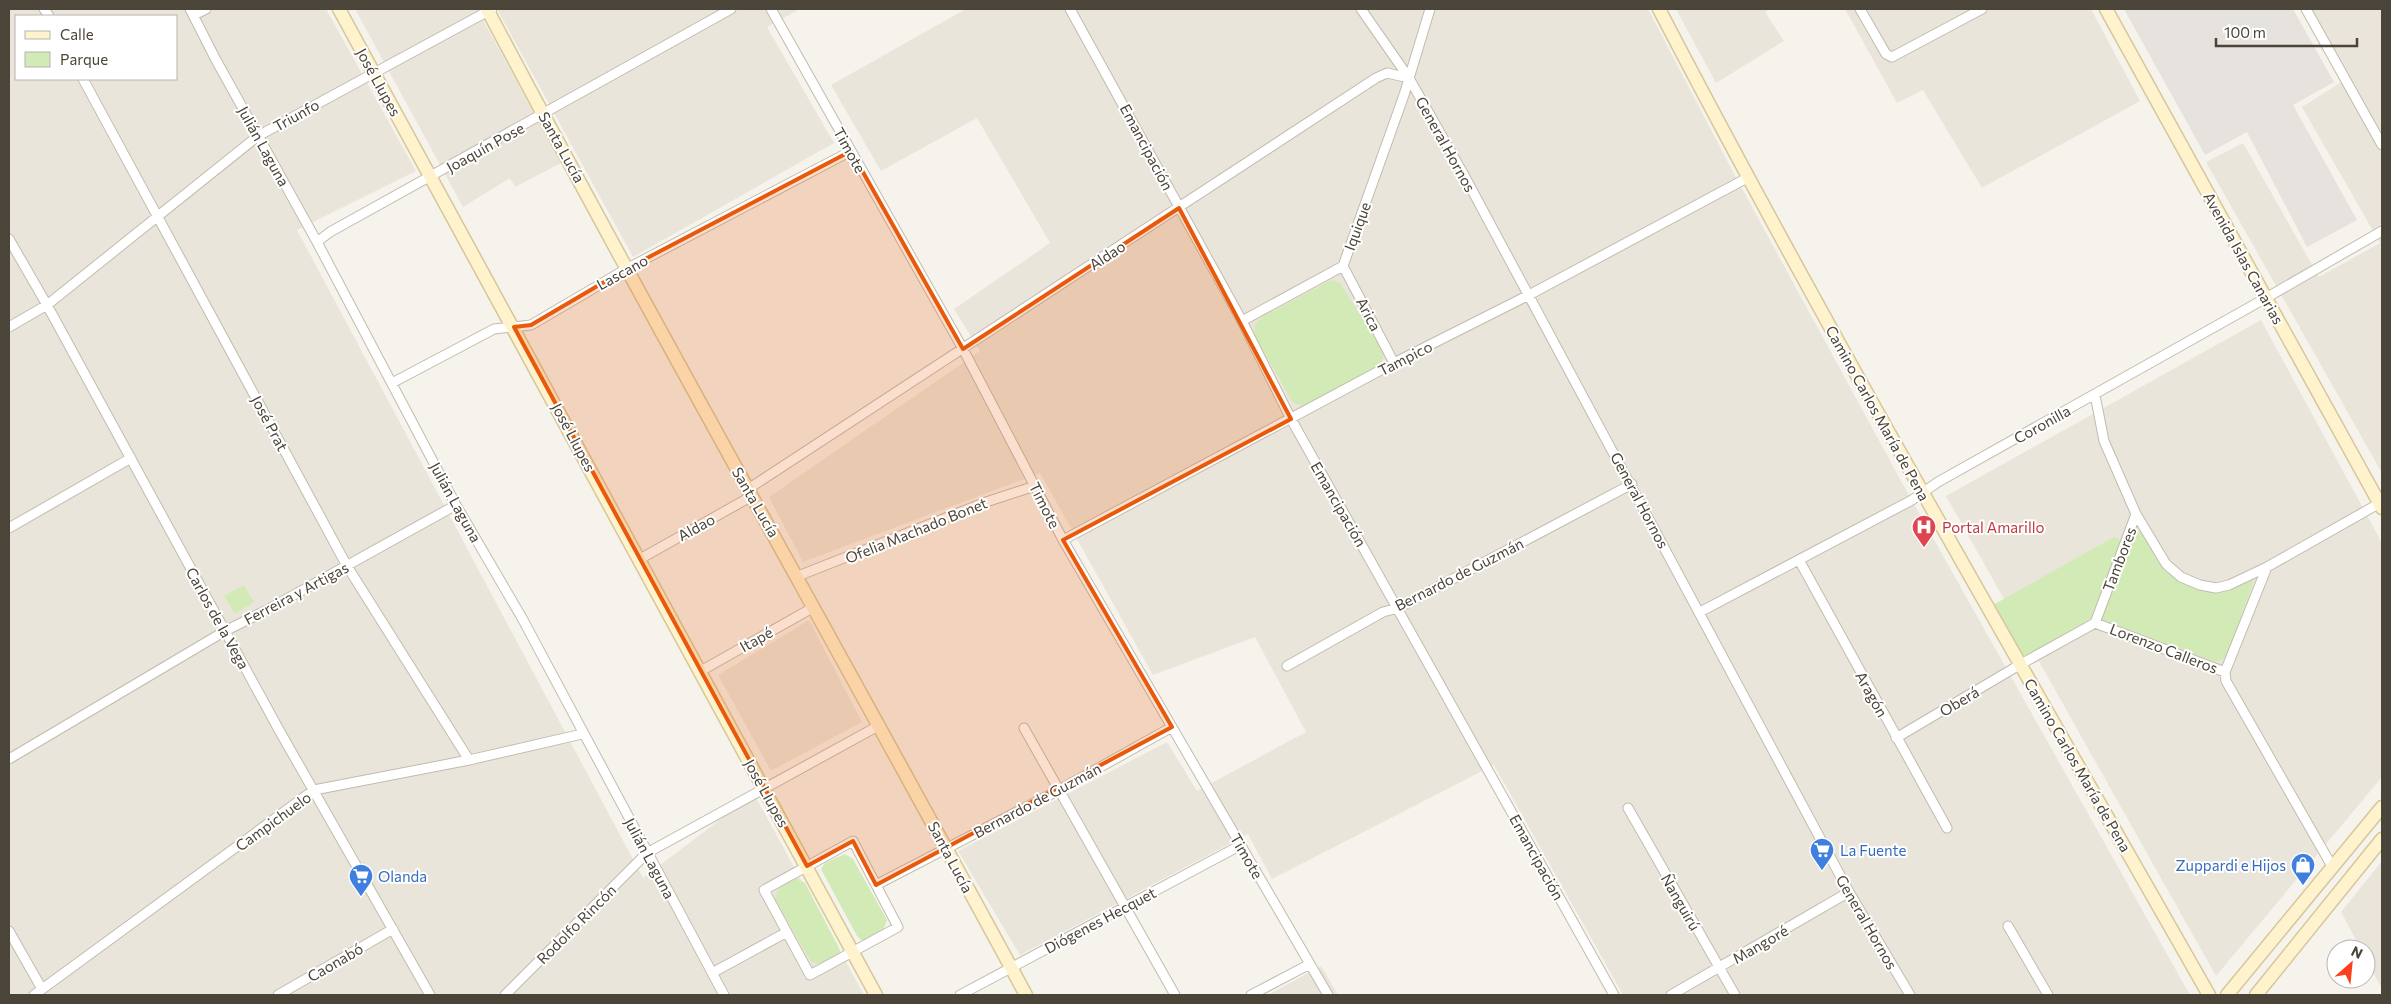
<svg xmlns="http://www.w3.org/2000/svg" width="2391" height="1004" viewBox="0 0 2391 1004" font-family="Commissioner,sans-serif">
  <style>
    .residential { fill: #eae5da; fill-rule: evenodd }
    .industrial { fill: #e6e2dd }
    .green { fill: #d2eab5 }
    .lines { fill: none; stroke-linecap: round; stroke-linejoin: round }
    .street-casing { stroke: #c2bbae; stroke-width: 11 }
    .secondary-casing { stroke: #d6c79b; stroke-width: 15 }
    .street { stroke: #fff; stroke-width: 9 }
    .secondary { stroke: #fff3cd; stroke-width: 12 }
    .marked { fill: #e8590c; fill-opacity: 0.2; stroke: #e8590c; stroke-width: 4; stroke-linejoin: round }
    .labels { text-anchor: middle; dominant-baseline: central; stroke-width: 4; stroke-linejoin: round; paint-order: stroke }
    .street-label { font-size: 15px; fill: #4b4439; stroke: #fff }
    .health-label { font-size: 15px; fill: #be3a42; stroke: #fff; text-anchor: start }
    .shop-label { font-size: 15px; fill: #366cbe; stroke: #fff; text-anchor: start }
  </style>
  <rect width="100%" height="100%" fill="#f6f3ec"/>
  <path class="residential" d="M9,9H326L416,171L297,230L643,878L754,794L864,995H9ZM16,16H176V79H16Z
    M355,9H477L561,163L515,187L510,178L463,207Z
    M497,9H800L767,27L834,143L633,257Z
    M966,9H1648L1733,172L1901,481L2190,995H1623L1494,765L1272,879L1248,834L1020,955L958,851L1167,742L1197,791L1306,732L1255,637L1153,675L1040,473L803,562L769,497L980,351L954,309L1050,243L977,118L881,171L831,85Z
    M1676,9H1770L1765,12L1784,41L1716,83Z
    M1845,9H2091L2140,101L1982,188L1923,90L1897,103Z
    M2312,9H2380L2382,12V473L2206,162L2243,143L2319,277L2380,243L2302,107L2346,79Z
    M2261,320L2382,543V777L2216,976L1946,496Z
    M809,620L862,722L771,771L718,675Z
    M2382,861V989L2366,959V949H2361L2341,912Z
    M1321,966L1338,995H1268Z"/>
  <path class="industrial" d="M2124,9H2293L2334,82L2293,105L2357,220L2307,247L2247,132L2205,155Z"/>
  <path class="green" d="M1331,280L1340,283L1384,353L1381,365L1305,406L1296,404L1292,401L1254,335L1255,324L1262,317Z
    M2136,530L2141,532L2158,562L2166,572L2184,583L2203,589L2254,580L2230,650L2223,660L2216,662L2103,620L2101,617L2111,585Z
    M2114,537L2122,541L2090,619L2030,654L2021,656L1993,605Z
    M244,585L254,602L235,614L224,596Z
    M845,854L853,859L887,920L883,931L862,941L857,936L821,869L825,863Z
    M795,878L805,883L839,948L840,951L837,956L819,964L811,962L775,899L779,886Z"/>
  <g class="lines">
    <defs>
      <path id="street" d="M44,9L49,16
        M190,9L216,60L317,242L456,505L522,618L724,995
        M771,9L963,349L1063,540L1328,995
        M1070,9L1242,321L1291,419L1614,995
        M1361,9L1409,78L1465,177L1849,892L1910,995
        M1860,9L1886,54L1892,57L1982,9
        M2306,9L2382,145
        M194,15L206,9
        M83,79L347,566L469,760
        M9,239L47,305L279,730L430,995
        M317,242L330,232L731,9
        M1343,266L1394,363
        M1242,321L1343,266L1404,95L1430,9
        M9,327L47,305L258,136L492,9
        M392,383L494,329L531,325L628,268L851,151
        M2095,395L2104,441L2136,514L2166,564L2181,577L2200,585L2216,588L2229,585L2267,567L2380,503
        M748,489L1376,78L1387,73L1409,78
        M9,528L131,458
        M1063,540L1394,363L1529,295L1747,178
        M640,559L752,496
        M1799,560L1947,828
        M2267,567L2225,672L2226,681L2333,868
        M798,576L986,502L1035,486
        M1700,612L1912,500L1938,482L2266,298L2382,231
        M2095,623L2136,514
        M1287,666L1383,612L1398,608L1632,484
        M699,672L814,607
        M1024,728L1175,995
        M1896,738L2021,664L2095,623L2225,672
        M9,759L225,631L265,611L456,505
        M1628,808L1735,995
        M853,841L898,927L810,975L764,890Z
        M876,885L1061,789L1172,727
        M2008,926L2048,995
        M9,931L42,989
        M712,973L787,932
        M34,995L314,790L469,760L582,734
        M278,995L393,929
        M505,995L647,853L880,725
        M960,995L1241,845
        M1251,995L1310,964
        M1671,995L1849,892"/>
      <path id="secondary" d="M339,9L876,995
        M487,9C662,340 848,666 1026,995
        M1659,9C1833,343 2023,668 2209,995
        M2106,9L2382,508
        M2227,995L2382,807
        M2256,995L2382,839"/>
    </defs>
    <use href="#street" class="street-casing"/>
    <use href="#secondary" class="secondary-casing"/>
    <use href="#street" class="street"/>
    <use href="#secondary" class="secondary"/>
  </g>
  <path class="marked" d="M851,151L963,349L1179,208L1291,419L1063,540L1172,727L876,885L853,841L807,866L514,327L531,325L628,268Z"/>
  <defs>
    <symbol id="hospital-pin" viewBox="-11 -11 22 30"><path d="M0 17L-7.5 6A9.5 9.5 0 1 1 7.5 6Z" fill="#e0444e" stroke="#fff"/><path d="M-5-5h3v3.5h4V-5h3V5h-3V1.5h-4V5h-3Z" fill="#fff"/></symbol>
    <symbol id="supermarket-pin" viewBox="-11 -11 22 30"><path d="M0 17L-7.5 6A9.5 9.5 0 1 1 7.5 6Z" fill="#3f7fe0" stroke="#fff"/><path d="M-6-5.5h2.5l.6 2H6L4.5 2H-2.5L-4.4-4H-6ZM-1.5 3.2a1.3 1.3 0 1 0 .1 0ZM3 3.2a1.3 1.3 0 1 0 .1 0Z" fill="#fff"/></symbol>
    <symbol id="shop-pin" viewBox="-11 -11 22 30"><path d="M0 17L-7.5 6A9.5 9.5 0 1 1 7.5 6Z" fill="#3f7fe0" stroke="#fff"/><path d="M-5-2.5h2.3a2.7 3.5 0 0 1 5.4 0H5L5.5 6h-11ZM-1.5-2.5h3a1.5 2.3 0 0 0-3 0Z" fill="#fff"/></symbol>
  </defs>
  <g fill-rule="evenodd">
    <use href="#hospital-pin" x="1910" y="513" width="28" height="38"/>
    <use href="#supermarket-pin" x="1808" y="836" width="28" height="38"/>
    <use href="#shop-pin" x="2289" y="851" width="28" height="38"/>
    <use href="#supermarket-pin" x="347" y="862" width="28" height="38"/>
  </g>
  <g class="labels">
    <g class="street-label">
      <text transform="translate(379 82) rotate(61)">José Llupes</text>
      <text transform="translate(296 115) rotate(-29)">Triunfo</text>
      <text transform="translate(1446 144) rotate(61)">General Hornos</text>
      <text transform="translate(264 146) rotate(61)">Julián Laguna</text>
      <text transform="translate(485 147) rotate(-29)">Joaquín Pose</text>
      <text transform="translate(562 147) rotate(61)">Santa Lucía</text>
      <text transform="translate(1147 147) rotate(62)">Emancipación</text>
      <text transform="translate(850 150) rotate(61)">Timote</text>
      <text transform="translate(1357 226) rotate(-70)">Iquique</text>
      <text transform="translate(1107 255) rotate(-33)">Aldao</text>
      <text transform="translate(2244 258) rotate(61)">Avenida Islas Canarias</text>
      <text transform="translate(622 272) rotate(-29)">Lascano</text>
      <text transform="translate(1369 314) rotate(62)">Arica</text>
      <text transform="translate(1405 358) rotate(-27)">Tampico</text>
      <text transform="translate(1878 413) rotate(61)">Camino Carlos María de Pena</text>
      <text transform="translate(270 423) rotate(62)">José Prat</text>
      <text transform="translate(2042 424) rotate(-29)">Coronilla</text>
      <text transform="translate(574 437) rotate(62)">José Llupes</text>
      <text transform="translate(1640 500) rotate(62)">General Hornos</text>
      <text transform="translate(456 502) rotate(61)">Julián Laguna</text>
      <text transform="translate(756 502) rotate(60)">Santa Lucía</text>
      <text transform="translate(1339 504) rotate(60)">Emancipación</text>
      <text transform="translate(1045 505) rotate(63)">Timote</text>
      <text transform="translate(696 527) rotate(-29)">Aldao</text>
      <text transform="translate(916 530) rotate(-22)">Ofelia Machado Bonet</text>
      <text transform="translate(2119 559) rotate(-69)">Tambores</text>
      <text transform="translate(1459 574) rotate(-27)">Bernardo de Guzmán</text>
      <text transform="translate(296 593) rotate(-28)">Ferreira y Artigas</text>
      <text transform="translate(218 618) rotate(61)">Carlos de la Vega</text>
      <text transform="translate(756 639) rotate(-29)">Itapé</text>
      <text transform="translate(2164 648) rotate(21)">Lorenzo Calleros</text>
      <text transform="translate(1872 694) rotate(61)">Aragón</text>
      <text transform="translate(1959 701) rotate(-31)">Oberá</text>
      <text transform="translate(2078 765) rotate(60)">Camino Carlos María de Pena</text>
      <text transform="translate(767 793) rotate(61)">José Llupes</text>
      <text transform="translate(1037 800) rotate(-28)">Bernardo de Guzmán</text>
      <text transform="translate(273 821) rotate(-36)">Campichuelo</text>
      <text transform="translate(1247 856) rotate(60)">Timote</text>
      <text transform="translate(951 857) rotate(62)">Santa Lucía</text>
      <text transform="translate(1537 857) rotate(61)">Emancipación</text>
      <text transform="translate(650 858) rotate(62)">Julián Laguna</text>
      <text transform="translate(1681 902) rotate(60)">Ñanguirú</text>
      <text transform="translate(1100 920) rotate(-28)">Diógenes Hecquet</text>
      <text transform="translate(1867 922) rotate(60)">General Hornos</text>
      <text transform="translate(576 924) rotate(-45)">Rodolfo Rincón</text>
      <text transform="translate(1760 944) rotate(-30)">Mangoré</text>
      <text transform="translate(335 962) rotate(-30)">Caonabó</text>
    </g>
    <g class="health-label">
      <text x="1942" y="527">Portal Amarillo</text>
    </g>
    <g class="shop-label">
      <text x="1840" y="850">La Fuente</text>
      <text x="2286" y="865" text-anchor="end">Zuppardi e Hijos</text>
      <text x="378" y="876">Olanda</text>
    </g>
  </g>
  <rect width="2391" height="1004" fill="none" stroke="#4b4439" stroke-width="20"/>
  <rect x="15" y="15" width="162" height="65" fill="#ffffff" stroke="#b7b4b0"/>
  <rect x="25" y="31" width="25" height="8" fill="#fff3cd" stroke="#b7b4b0"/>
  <text x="60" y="40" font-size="15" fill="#4b4439">Calle</text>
  <rect x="25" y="52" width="25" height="15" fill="#d2eab5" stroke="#b7b4b0"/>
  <text x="60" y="65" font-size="15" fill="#4b4439">Parque</text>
  <g transform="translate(2351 964) rotate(27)"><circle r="24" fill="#ffffff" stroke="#b7b4b0"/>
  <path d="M0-4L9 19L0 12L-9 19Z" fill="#fc3f1d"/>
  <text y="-8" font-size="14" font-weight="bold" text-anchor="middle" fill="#4b4439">N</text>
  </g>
  <path d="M2216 38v8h141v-8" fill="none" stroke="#4b4439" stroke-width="2.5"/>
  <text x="2224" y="38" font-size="15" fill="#4b4439" stroke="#ffffff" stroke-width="4" paint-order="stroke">100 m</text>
</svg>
